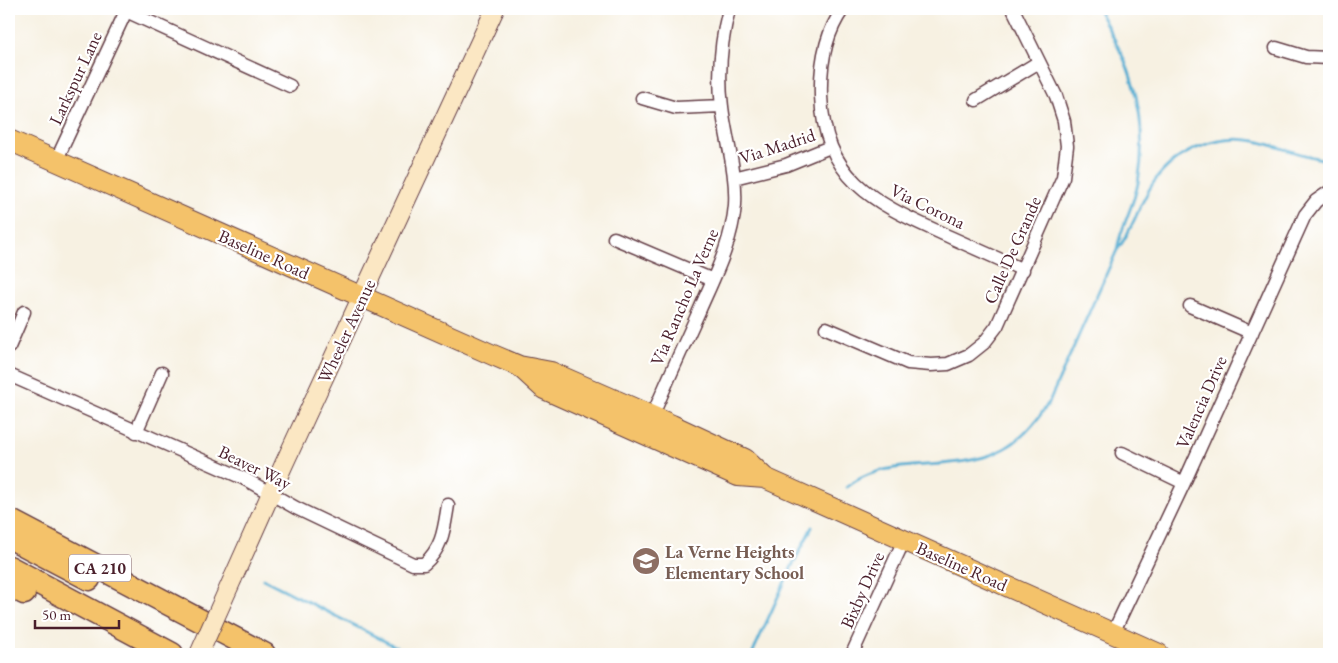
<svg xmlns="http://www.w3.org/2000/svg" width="1338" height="663" viewBox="0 0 1338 663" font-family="'EB Garamond',serif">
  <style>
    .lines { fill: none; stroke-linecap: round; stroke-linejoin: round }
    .stream { stroke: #55add2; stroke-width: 3 }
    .minor-casing { stroke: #643e46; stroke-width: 15 }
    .secondary-casing { stroke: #643e46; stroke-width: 20 }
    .primary-casing { stroke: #643e46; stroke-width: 22 }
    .motorway-casing { stroke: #643e46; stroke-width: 25 }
    .minor { stroke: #fff; stroke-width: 12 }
    .secondary { stroke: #fbe7c3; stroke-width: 18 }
    .primary { stroke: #f4c26a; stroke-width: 20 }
    .motorway { stroke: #f4c26a; stroke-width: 22 }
    .secondary-bridge-casing { stroke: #643e46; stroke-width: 20; stroke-linecap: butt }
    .secondary-bridge { stroke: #fbe7c3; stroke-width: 18 }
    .labels { text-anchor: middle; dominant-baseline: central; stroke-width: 4.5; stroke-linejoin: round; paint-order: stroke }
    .shield { fill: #fff; stroke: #80626b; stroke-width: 1 }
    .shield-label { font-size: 16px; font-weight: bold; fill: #4a1f2b }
    .street-label { font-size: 18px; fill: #4a1f2b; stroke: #fff }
    .education-label { font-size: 18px; font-weight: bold; fill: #785e54; stroke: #fff; text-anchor: start }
  </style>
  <rect width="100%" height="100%" fill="#fff"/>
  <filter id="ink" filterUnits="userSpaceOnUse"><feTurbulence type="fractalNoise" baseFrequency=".02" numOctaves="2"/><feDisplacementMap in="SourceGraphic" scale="10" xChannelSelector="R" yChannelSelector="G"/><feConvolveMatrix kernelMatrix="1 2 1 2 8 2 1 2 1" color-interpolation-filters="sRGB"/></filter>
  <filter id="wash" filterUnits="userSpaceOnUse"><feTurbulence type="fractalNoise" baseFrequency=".0096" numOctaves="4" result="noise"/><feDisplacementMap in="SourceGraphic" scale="20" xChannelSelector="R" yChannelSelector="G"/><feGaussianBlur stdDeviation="1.12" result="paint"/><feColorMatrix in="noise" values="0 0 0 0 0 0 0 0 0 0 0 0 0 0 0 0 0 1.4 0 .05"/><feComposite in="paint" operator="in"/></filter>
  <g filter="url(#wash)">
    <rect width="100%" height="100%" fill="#f7f1e2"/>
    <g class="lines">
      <path class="stream" d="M1098,9C1110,32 1125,56 1132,81C1142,114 1144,150 1138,183C1134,206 1121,226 1117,249
        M847,487C866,472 888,468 912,466C976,461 1012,463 1049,402L1117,250C1133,230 1139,203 1154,182C1176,151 1217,134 1255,141C1280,146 1303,157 1329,160
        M263,579L410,654
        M752,654L792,566L812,527"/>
    </g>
  </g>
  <g filter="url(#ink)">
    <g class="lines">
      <defs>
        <path id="minor" d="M843,9C825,34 820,66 821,96C824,177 872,202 939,232C967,245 995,257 1023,270
          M126,11L290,86
          M1276,48L1306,57L1329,58
          M642,98L676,108L722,106
          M976,100L1039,62
          M56,161L127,9
          M734,178L786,165L830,147
          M614,238L713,280
          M1190,306L1252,333
          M826,328L908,363L931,365L948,364L969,355L984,343L997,326L1063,177L1067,146L1064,121L1056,96L1013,9
          M9,347L24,312
          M9,375L245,479L296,508L413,564H424C443,547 444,529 448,505
          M652,417C667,381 684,345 700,309C715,275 732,242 735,205C737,172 726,140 722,107C718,75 721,40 729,9
          M136,432L162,373
          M1122,453L1184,483
          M1113,633L1184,483L1305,215L1316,201L1329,192
          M852,654L904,540"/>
        <path id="secondary" d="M233,578L284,464L495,9"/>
        <path id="primary" d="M9,140L493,355L519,366L551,372L672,425L745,459L765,478
          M519,366L544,389L738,476L765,478L1159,654"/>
        <path id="motorway" d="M9,520L264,654
          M9,537L89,579
          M9,567L172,654
          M9,585L24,593"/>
      </defs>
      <use href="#minor" class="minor-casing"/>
      <use href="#secondary" class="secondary-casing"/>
      <use href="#primary" class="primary-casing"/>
      <use href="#motorway" class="motorway-casing"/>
      <use href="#minor" class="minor"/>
      <use href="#secondary" class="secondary"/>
      <use href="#primary" class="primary"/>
      <use href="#motorway" class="motorway"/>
      <defs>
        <path id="secondary-bridge" d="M199,654L233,578"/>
      </defs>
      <use href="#secondary-bridge" class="secondary-bridge-casing"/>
      <use href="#secondary-bridge" class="secondary-bridge"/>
    </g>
  </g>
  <defs>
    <symbol id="school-disc" viewBox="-11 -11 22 22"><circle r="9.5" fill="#8d6e63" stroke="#fff"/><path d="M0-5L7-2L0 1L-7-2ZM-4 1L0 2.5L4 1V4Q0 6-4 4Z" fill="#fff"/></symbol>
  </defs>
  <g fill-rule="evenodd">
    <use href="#school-disc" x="630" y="545" width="32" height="32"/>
  </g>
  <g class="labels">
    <rect class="shield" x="69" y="554.5" width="62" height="27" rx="4"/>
    <g class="shield-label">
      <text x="100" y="568">CA 210</text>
    </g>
    <g class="street-label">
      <text transform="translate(75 78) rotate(-65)">Larkspur Lane</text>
      <text transform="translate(777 146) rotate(-18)">Via Madrid</text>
      <text transform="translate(928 206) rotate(26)">Via Corona</text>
      <text transform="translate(1012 250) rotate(-66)">Calle De Grande</text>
      <text transform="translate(264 254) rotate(24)">Baseline Road</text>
      <text transform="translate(684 297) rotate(-67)">Via Rancho La Verne</text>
      <text transform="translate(346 331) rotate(-65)">Wheeler Avenue</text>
      <text transform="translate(1201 402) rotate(-66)">Valencia Drive</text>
      <text transform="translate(255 467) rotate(26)">Beaver Way</text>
      <text transform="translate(962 566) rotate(24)">Baseline Road</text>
      <text transform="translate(862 590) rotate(-66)">Bixby Drive</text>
    </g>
    <g class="education-label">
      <text x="665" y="551">La Verne Heights<tspan x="665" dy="21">Elementary School</tspan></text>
    </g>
  </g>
  <rect width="1338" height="663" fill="none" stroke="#fff" stroke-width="30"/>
  <path d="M35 620v8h84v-8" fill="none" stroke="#4a1f2b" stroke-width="2.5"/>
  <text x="42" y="620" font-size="15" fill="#4a1f2b" stroke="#ffffff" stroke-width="4" paint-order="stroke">50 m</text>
</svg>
